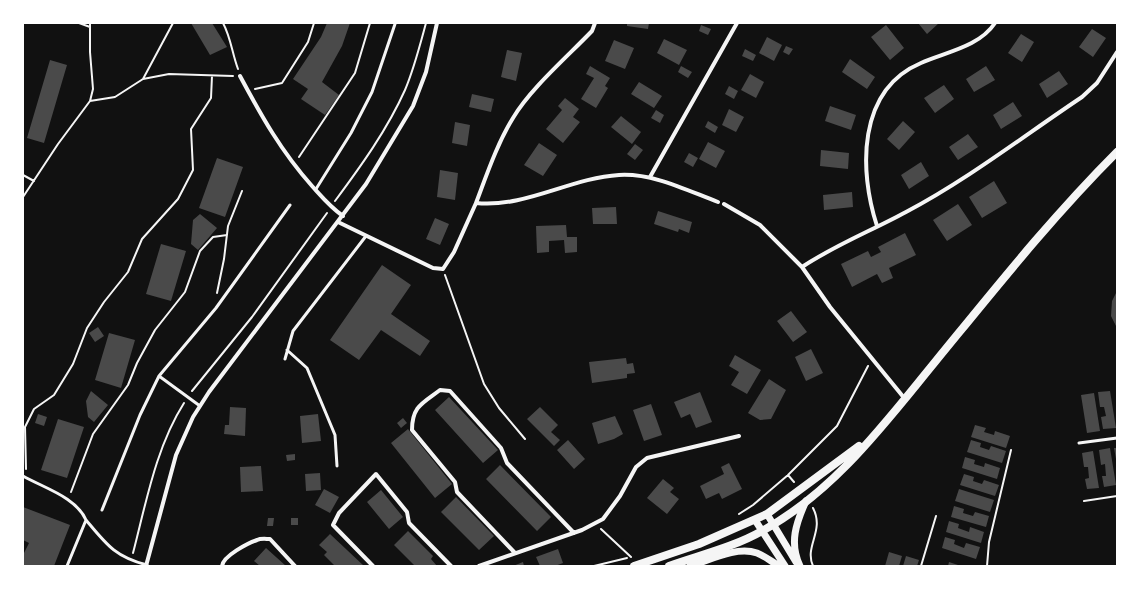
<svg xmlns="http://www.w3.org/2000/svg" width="1140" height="589" viewBox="0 0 1140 589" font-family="Raleway,sans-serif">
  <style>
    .building { fill: #4a4a4a }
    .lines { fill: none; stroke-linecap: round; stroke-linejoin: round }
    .path { stroke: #f5f5f5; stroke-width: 2 }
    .service { stroke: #f5f5f5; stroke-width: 3 }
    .minor { stroke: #f5f5f5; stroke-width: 4 }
    .tertiary { stroke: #f5f5f5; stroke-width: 7 }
    .secondary { stroke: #f5f5f5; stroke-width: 8 }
  </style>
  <rect width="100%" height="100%" fill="#111"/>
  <path class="building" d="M191,23H212L227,47L210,55Z
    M327,23H350L342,46L322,82L339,95L325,115L301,99L308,89L293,79L321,37Z
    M627,23H649L648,29L627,26Z
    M918,23H939L927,34Z
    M701,25L711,29L708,35L699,31Z
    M886,25L904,48L890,60L871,37Z
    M1092,29L1106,38L1093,57L1079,47Z
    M1021,34L1034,42L1022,62L1008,53Z
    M767,37L782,45L774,61L759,53Z
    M664,39L687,50L679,65L657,53Z
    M614,40L634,48L625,69L605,61Z
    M786,46L793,49L789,55L783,52Z
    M745,49L756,55L753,61L742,56Z
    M507,50L522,53L516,81L501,77Z
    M850,59L875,77L867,89L842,72Z
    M50,60L67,65L44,143L27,138Z
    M590,66L610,78L605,86L608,88L596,108L581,99L594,78L586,74Z
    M681,66L692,72L688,78L678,72Z
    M986,66L995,80L974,92L966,79Z
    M1059,71L1068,84L1047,98L1039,84Z
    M750,74L764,82L756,98L741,90Z
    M639,82L662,96L654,108L631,94Z
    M944,85L954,99L935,113L924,98Z
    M729,86L738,91L734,99L725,94Z
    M472,94L494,99L491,112L469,107Z
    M565,98L579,109L573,117L580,122L563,143L546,129L562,110L558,106Z
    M1013,102L1022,116L1001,129L993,115Z
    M830,106L856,115L851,130L825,121Z
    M729,109L744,117L736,132L722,125Z
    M656,110L664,115L660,123L651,118Z
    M621,116L641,132L632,144L611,127Z
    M708,121L718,127L715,133L705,127Z
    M903,121L915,132L899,150L887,139Z
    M455,122L470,125L467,146L452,143Z
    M968,134L978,147L958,160L949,147Z
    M708,142L725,151L716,168L699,159Z
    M539,143L557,155L543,176L524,165Z
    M635,144L643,150L635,160L627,154Z
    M821,150L849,153L848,169L820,166Z
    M689,153L698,158L693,167L684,162Z
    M217,158L243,167L225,217L199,208Z
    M921,162L929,176L909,189L901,175Z
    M440,170L458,173L455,200L437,197Z
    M994,181L1007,203L982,218L969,197Z
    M852,192L853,207L824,210L823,195Z
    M958,204L972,225L947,241L933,220Z
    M616,207L617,224H593L592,208Z
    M658,211L692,222L689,233L679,229L678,232L654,224Z
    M200,214L217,228L198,250L191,244L193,220Z
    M435,218L449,224L440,245L426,239Z
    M566,225L567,237H577V252L565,253L564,240L549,241V252L537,253L536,226Z
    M905,233L916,255L889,268L893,278L882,283L877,274L852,287L841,264L868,251L871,257L881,252L878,247Z
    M161,244L186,251L171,301L146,294Z
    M382,265L411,285L391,314L430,341L420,356L381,330L359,360L330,340Z
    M1117,291V328L1111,316L1112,301Z
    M791,311L807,332L793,342L777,321Z
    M98,327L104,336L95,342L89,333Z
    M109,333L135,340L121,388L95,380Z
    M811,349L823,373L806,381L795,357Z
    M735,355L761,370L747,394L731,385L739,372L729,366Z
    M626,358L627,364L633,363L635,373L627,374V378L592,383L589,362Z
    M769,379L786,390L771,419L760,420L748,413Z
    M91,391L108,405L94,422L88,417L86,401Z
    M1110,391L1116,428L1103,429L1101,417L1106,416L1104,407H1100L1098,392Z
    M700,392L712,422L696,428L690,414L681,418L674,402Z
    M1094,393L1100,431L1087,433L1081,395Z
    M449,397L498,450L483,463L435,410Z
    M651,404L662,435L644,441L633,410Z
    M230,407L246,408L245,436L224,434L225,425H229Z
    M540,407L558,425L551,432L560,440L554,446L527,419Z
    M38,414L47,417L44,426L35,423Z
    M318,414L321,441L302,443L300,416Z
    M615,416L623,434L614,439L598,444L592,423Z
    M403,418L407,423L401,428L397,423Z
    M58,419L84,427L67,478L41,470Z
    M975,425L986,428L984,432L994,435L995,431L1010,436L1006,448L971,437Z
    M408,429L452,484L435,498L391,443Z
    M568,440L585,459L574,469L557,450Z
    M971,440L981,443L980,447L989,450L991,446L1006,451L1002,463L967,452Z
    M1110,448L1116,485L1104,487L1102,476H1106L1105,464L1101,465L1099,450Z
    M1114,448H1117V459H1116Z
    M1093,451L1099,488L1087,489L1085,479L1089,478L1088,467H1084L1082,453Z
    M295,454V460L287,461L286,455Z
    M965,457L975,460L974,464L984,467L985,463L1000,468L997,479L962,468Z
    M729,463L742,489L722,499L719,493L706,499L700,486L724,474L721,467Z
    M500,465L551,517L537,531L486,479Z
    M261,466L263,491L241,492L240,467Z
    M320,473L321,490L306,491L305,474Z
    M964,474L974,477L973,481L982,484L984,480L999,485L995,496L960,485Z
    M663,479L674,488L670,492L679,499L667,514L647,498Z
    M324,489L339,497L330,513L315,505Z
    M959,489L994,500L990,512L955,501Z
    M381,490L403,517L389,529L367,502Z
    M456,497L494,536L479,550L441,512Z
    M954,506L964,509L963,513L973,516L975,512L989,516L986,527L951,517Z
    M23,507L70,525L54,566H23V555L29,543L23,540Z
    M268,518H274L273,526H267Z
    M291,518H298V525H291Z
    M949,521L959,524L958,528L969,532L970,527L984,532L981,543L946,532Z
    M408,531L433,556L431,559L437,566H415L394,545Z
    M330,534L364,566H335L324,555L327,552L319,545Z
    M945,537L955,540L954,544L964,548L966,543L980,547L976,559L942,548Z
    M266,548L286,566H260L254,561Z
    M558,549L563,563L555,566H540L536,557Z
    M889,552L902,556L899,566H885Z
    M906,556L919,560L917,566H903Z
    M523,562L524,566H513Z
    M949,562L961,566H948Z"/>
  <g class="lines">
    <path class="path" d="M79,23L90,27
      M223,23C231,38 232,53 238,69
      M143,79L173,23
      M255,89L282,83L308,42L314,23
      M90,101L115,97L143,79L169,74L233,76
      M299,157L355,73L370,23
      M23,175L34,181
      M23,197L58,144L90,101L93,89L90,52V23
      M335,201C361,166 387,130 405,90C414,69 420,45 426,23
      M445,275L484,384L499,408L525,439
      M217,293L224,259L228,226L242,191
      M192,391L252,317L327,213
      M26,469L25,427L34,409L54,395L73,364L87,328L104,302L128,272L142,239L178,199L193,170L191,129L211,98L212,76
      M788,475L794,482
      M71,492L93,434L128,385L137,363L155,330L185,292L200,251L213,237L227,235
      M1084,501L1117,496
      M739,514L753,505L788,475L837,426L868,366
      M601,529L631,557
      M133,553C146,503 156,447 184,403
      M594,566L627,558
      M813,566C804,546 825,531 813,508
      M921,566L936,516
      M987,566L989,542L1011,450"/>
    <path class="service" d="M316,189L351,133L372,92L395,24
      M287,350L307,368L335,435L337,466
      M285,359L293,331L366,236
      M159,376L200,406
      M1079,443L1117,438
      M23,476C44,488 76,497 86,520
      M102,510L140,415L159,376L216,308L290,205
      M67,566L86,520C106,544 115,557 147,565"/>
    <path class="minor" d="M240,76C262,117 281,151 312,186C322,197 330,207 343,216
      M650,177L737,23
      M476,203C487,174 497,144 513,118C530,89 568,56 592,31L595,23
      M724,204L760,225L802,267L830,307L905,399
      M338,222L433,268L443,269L454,252L476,203C526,208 570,178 619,175C653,173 686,190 718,202
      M877,226C859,171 857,90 921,63C946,52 979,47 995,23
      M802,267C835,245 871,231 906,212C967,180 1025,135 1082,97L1097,83L1117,52
      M515,553L457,492L455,482L412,430C412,406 423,403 440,390L450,391L501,448L507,463L574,533
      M146,566L176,455L193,417L209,392L366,184L413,106L426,72L437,23
      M222,566C223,556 248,543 257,540C261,538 266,539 270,539L295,566
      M373,566L333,525L339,513L376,474L407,512L409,523L451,566
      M479,566L582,530L603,519L620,496L636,467L647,458L739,436"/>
    <path class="tertiary" d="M767,514L796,562
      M755,520L785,566
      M690,566C710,560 736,546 757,553C765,556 772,562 779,566
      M800,566C789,543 796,523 806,501"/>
    <path class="secondary" d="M634,566L699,544L767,514L859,446
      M669,566C700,555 734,547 762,531C834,492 885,423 935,362C994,290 1051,218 1117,152"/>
  </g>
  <rect width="1140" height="589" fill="none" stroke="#ffffff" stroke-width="48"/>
</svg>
